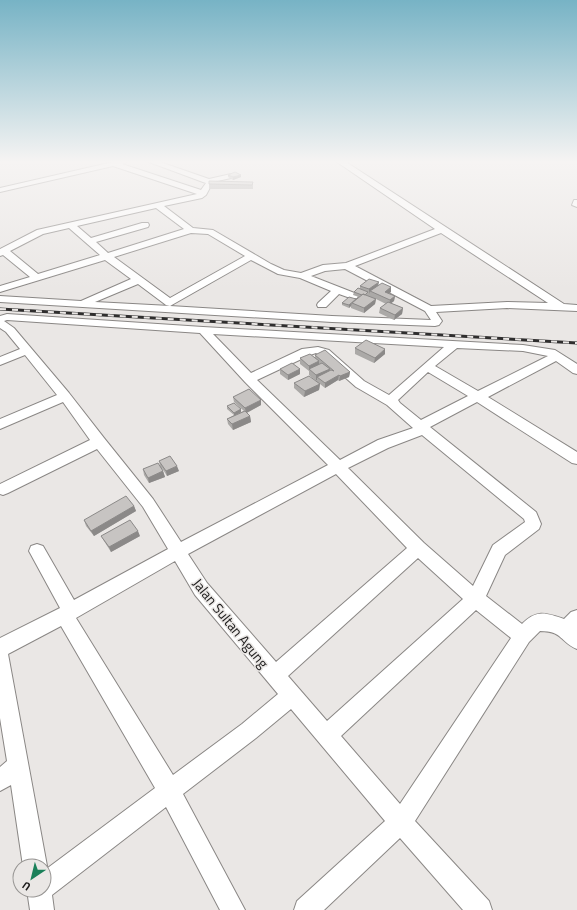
<svg xmlns="http://www.w3.org/2000/svg" width="577" height="910" viewBox="0 0 577 910" font-family="'Titillium Web',sans-serif">
  <style>
    .lines { fill: none; stroke-linecap: round; stroke-linejoin: round }
    .minor-casing { stroke: #8a8785; stroke-width: 2 }
    .minor { fill: #fff; fill-rule: evenodd }
    .rail-casing { stroke: #2f2e2e; stroke-width: 3 }
    .rail { stroke: #eae7e5; stroke-width: 2; stroke-dasharray: 6; stroke-linecap: butt }
    .wall { fill: #aba9a7 }
    .shaded-wall { fill: #8b8988 }
    .building { fill: #c7c4c2; stroke: #8b8988 }
    .labels { text-anchor: middle; dominant-baseline: central; stroke-width: 3; stroke-linejoin: round; paint-order: stroke }
    .near-street-label { font-size: 14px; fill: #1a1919; stroke: #eae7e5 }
  </style>
  <rect width="100%" height="100%" fill="#eae7e5"/>
  <g class="lines">
    <defs>
      <path id="minor" d="M113,162H126L122,164L201,190L206,183L203,182L149,162H160L209,179L231,174V178L213,182L206,195L202,198L164,206L193,228L213,230L271,264L284,270L301,273L323,265L346,263L435,229L337,162H346L564,304L577,305V311L507,308L436,312L442,321L439,325L435,326L332,322L0,302V296L81,301L131,279L105,260L0,292V286L30,277L3,255L0,256V249L37,230L197,194L113,166L0,192V188ZM156,208L184,229L108,253L96,242L148,227L149,225L148,223H142L91,238L77,226ZM69,228L100,255L38,274L10,251L43,234ZM191,233L208,234L245,256L170,298L114,257ZM441,233L548,303L507,302L431,306L355,266ZM251,260L278,274L300,278L331,291L318,303L317,305L318,307H326L339,294L353,299L357,298L358,296L357,294L311,276L325,271L345,269L425,311L431,320L332,316L170,306ZM138,284L166,305L170,306L95,302Z
        M574,200H577V207L572,205Z
        M7,314L203,327L523,345L555,350L577,364V374L573,373L556,361L488,397L577,452V464L572,463L477,402L430,427L536,512L541,524L539,529L505,555L486,596L522,624C537,609 546,613 564,619L571,612L577,610V649C560,642 563,631 540,631L529,642L415,821L489,901L492,910H463L400,838L324,910H294L297,901L385,821L291,709L256,738L183,794L245,910H220L166,807L52,895L54,910H30L27,890H44V866H23L11,785L0,791V767L7,761L0,718V638L60,608L29,551L31,546L37,544L43,546L74,600L168,549L143,507L97,449L8,493L3,495L0,494V484L90,440L63,402L0,429V419L57,395L25,355L0,365V357L20,349L6,332L0,328V316ZM7,320L200,333L245,382L328,465L181,542L153,499L104,438L69,393L14,328L4,321ZM213,334L444,347L389,395L364,381L329,350L318,347L302,349L251,373ZM457,348L523,351L548,356L478,391L435,366ZM316,353L321,356L356,387L387,405L413,428L378,440L340,460L257,380L310,355ZM428,372L468,396L421,420L400,403L398,400ZM422,435L524,519L525,522L493,545L473,586L424,543L348,468L388,448ZM336,474L407,548L276,662L207,583L188,554ZM418,558L463,599L327,721L288,676ZM175,561L195,595L278,694L242,724L173,775L76,618ZM476,610L511,638L400,804L341,736ZM61,626L155,788L45,870L47,866L8,654Z"/>
    </defs>
    <use href="#minor" class="minor-casing"/>
    <use href="#minor" class="minor"/>
    <defs>
      <path id="rail" d="M0,309L577,343"/>
    </defs>
    <use href="#rail" class="rail-casing"/>
    <use href="#rail" class="rail"/>
  </g>
  <path class="wall" d="M228,175H241V177L233,180L228,177Z
    M253,182V189H209V184Z
    M378,285L391,287V292L389,293L395,296L394,301L391,303L403,308L402,314L394,320L379,313L380,308L386,304L376,299L375,304L364,313L351,308V306L349,308L342,305V303L356,300L359,297L353,295L354,292L360,289V286Z
    M355,348L385,354L374,363L355,354Z
    M315,355L350,372L349,377L339,381L338,380L325,388L320,384L319,390L304,397L294,388V383L317,382V380L316,381L309,375V371L300,364V358H315Z
    M280,369H300V374L288,380L280,374Z
    M233,397L261,400V405L247,413L250,416L251,422L233,430L228,424L227,419L234,415L227,409V406L241,409V412L244,411L234,402Z
    M159,461L179,471L167,476L162,468L165,477L149,483L144,475L143,469L160,466Z
    M134,506L136,511L94,536L86,526L84,520Z
    M101,536H140L111,552L104,541Z"/>
  <path class="shaded-wall" d="M241,175V177L233,180V177Z
    M379,282L378,287L370,291L369,294V289Z
    M391,287V292L384,297L385,292Z
    M395,296L394,301L389,305L390,300Z
    M376,299L375,304L364,313V308Z
    M352,303L351,306L349,308V305Z
    M403,308L402,314L394,320L395,315Z
    M385,349V354L374,363L375,358Z
    M319,361V366L309,369V366Z
    M300,369V374L288,380V375Z
    M330,369L329,375L317,377V380L316,381V375Z
    M350,372L349,377L339,381L340,376Z
    M339,375L338,380L325,388V383Z
    M320,384L319,390L304,397L305,391Z
    M261,400V405L246,413L245,408Z
    M241,409V412L234,416V413Z
    M250,416L251,422L233,430L232,424Z
    M177,466L179,471L167,476L166,471Z
    M163,471L165,477L149,483L148,478Z
    M134,506L136,511L94,536L91,531Z
    M138,531L140,536L111,552L109,547Z"/>
  <path class="building" d="M235,172L241,175L233,177L228,175Z
    M209,181L253,182L252,185L209,184Z
    M369,279L379,282L369,289L360,286Z
    M382,283L391,287L385,292L395,296L390,300L370,291Z
    M358,288L368,292L365,295L363,294L362,295L354,292Z
    M363,294L376,299L364,308L352,303Z
    M349,297L356,299L349,305L342,303Z
    M388,302L403,308L395,315L380,308Z
    M366,340L385,349L375,358L355,348Z
    M325,350L350,372L340,376L339,375L325,383L317,377L331,370L334,371L315,355Z
    M310,354L319,361L309,366L300,358Z
    M292,363L300,369L288,375L280,369Z
    M322,363L330,369L316,375L309,369Z
    M309,376L320,384L305,391L294,383Z
    M249,389L261,400L245,408L233,397Z
    M234,403L241,409L234,413L227,406Z
    M245,411L250,416L232,424L227,419Z
    M170,456L177,466L166,471L159,461Z
    M158,463L163,471L148,478L143,469Z
    M126,496L134,506L91,531L84,520Z
    M130,520L138,531L109,547L101,536Z"/>
  <linearGradient id="sky" x2="0" y2="1"><stop stop-color="#77b3c5"/><stop offset="0.56" stop-color="#f6f4f3"/><stop offset="1" stop-color="#f6f4f3" stop-opacity="0"/></linearGradient>
  <rect width="577" height="289" fill="url(#sky)"/>
  <g class="labels">
    <g class="near-street-label">
      <text transform="translate(231 623) rotate(51)">Jalan Sultan Agung</text>
    </g>
  </g>
  <g transform="translate(32 878) rotate(215)"><circle r="19" fill="#eae7e5" stroke="#979593"/>
  <path d="M0-3L7 15L0 10L-7 15Z" fill="#1b8059"/>
  <text y="-6" font-size="11" font-weight="bold" text-anchor="middle" fill="#1a1919">U</text>
  </g>
</svg>
